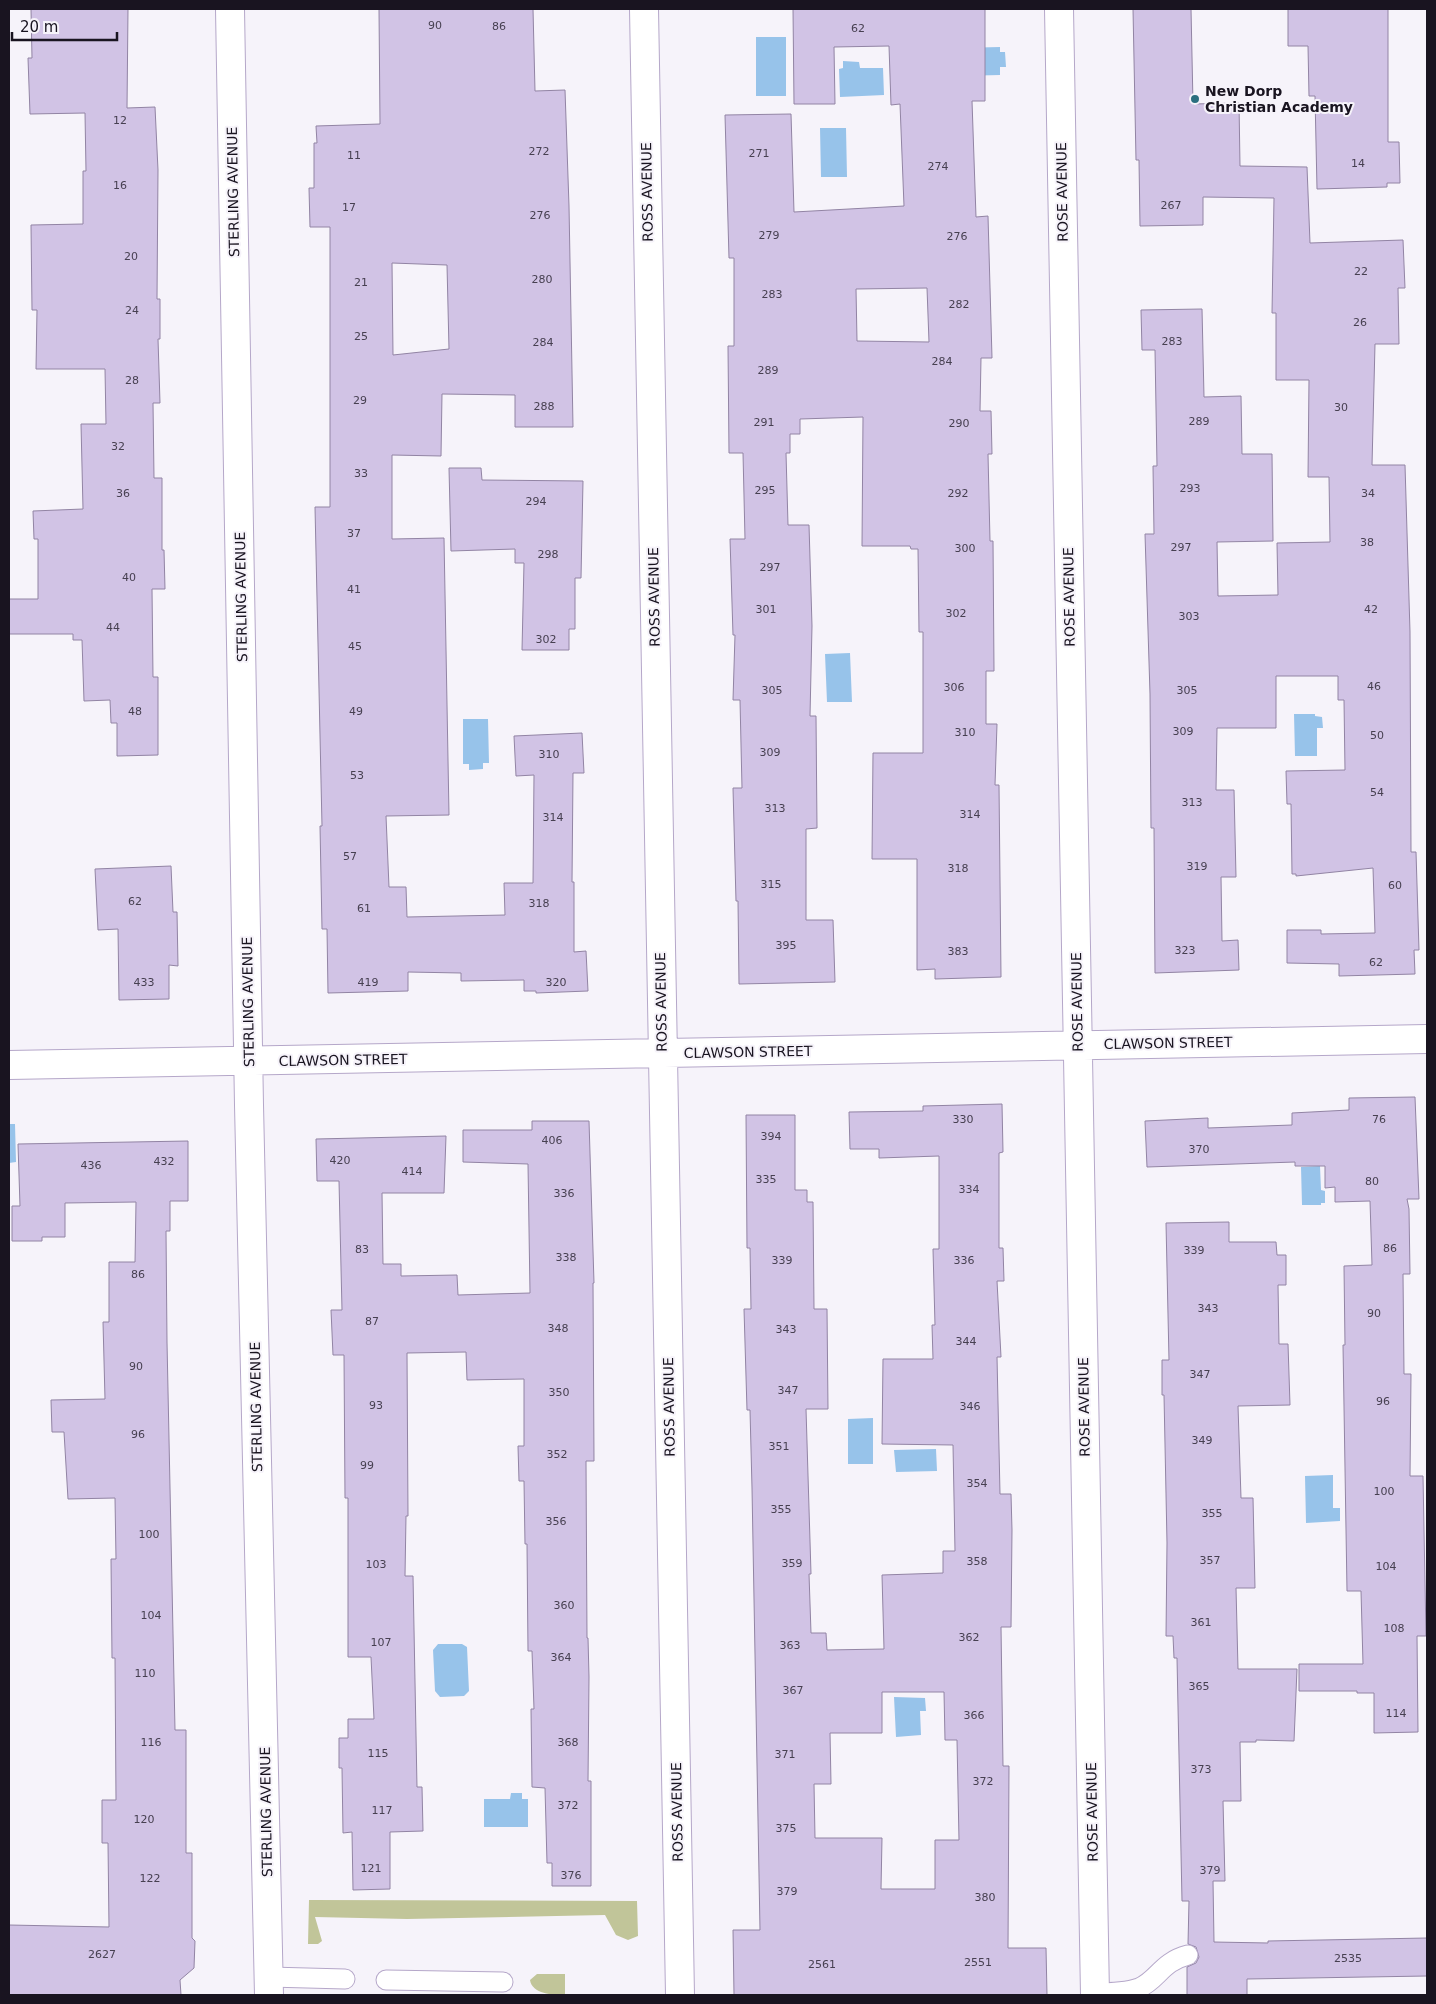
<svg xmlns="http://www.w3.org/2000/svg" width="1436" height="2004" viewBox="0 0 1436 2004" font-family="'DejaVu Sans',sans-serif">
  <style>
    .green { fill: #c1c599 }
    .water { fill: #97c3ea }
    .building { fill: #d1c3e5; stroke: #9284a4; fill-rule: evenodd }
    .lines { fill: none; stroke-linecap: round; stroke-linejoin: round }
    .lane-casing { stroke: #b5a7c9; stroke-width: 21 }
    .street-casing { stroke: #b5a7c9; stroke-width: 30 }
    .lane { stroke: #fff; stroke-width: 19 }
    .street { stroke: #fff; stroke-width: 28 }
    .poi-dot { fill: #2b6f7f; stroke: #f6f3fa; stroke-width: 2 }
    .labels { text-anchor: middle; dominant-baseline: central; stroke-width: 4; stroke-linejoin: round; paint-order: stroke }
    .number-label { font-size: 11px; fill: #474051 }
    .poi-label { font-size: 14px; font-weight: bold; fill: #191420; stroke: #f6f3fa; text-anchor: start }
    .street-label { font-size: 14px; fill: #191420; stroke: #f6f3fa }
  </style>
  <rect width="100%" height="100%" fill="#f6f3fa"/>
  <path class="green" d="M309,1900L637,1901L638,1936L628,1940L616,1935L605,1915L407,1919L315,1917L322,1941L318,1944H308Z
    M537,1974H565V1995C553,1995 532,1994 530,1980Z"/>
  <path class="water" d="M756,37H786V96H756Z
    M1000,47V52H1005L1006,67H1000V75L960,76L959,48Z
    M843,61L859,62L860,68H883L884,95L840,97L839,69L843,68Z
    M820,128H846L847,177H821Z
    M850,653L852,702H827L825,654Z
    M1294,714H1315V716L1322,717L1323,728H1317V756H1295Z
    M463,719H488L489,763H483V769L469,770V764H463Z
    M9,1124H15L16,1162L9,1163Z
    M1320,1166L1321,1190L1325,1191V1203H1321V1205H1302L1301,1167Z
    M873,1418V1464H848V1419Z
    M936,1449L937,1471L896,1472L894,1450Z
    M1333,1475V1508H1340V1521L1306,1523L1305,1476Z
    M438,1644H462L467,1647L469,1691L464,1696L440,1697L435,1691L433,1650Z
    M894,1697L925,1698L926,1711H920L921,1735L896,1737Z
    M511,1793H522V1799H528V1827H484V1799H510Z"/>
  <path class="building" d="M31,9H128L127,108L155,107L158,170L157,299H160V339H158L160,403H153L154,478H162V550H164L165,589H152L153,677H158V755L117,756V723H111L110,700L84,701L82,640H73V634H9V599H38V539H34L33,511L83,509L81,424H106L105,369H36L37,310H32L31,225L83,224V171H86L85,113L30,114L28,58H32Z
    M379,9H533L535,91L565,90L569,206L573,427H515V395L442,394L441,456L392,455V539L444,538L449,815L386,816L389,887H406L407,917L505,915L504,883H533L534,775L516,776L514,736L582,733L584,773H573L572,882H574V952L586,951L588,991L536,993V991H524V980L461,981V973L408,972V991L328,993L327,929H322L320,826H322L315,507H330V227H310L309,188H314V143H317L316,126L380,124ZM392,263L447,265L449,349L393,355Z
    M793,9H985V101H972L976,217L988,216L992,358H981L980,411H991L992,454H988L990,541H993L994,671H986V724H997L995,785H999L1001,977L935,979V969L917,970V859H872L873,753H923V632H919L918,549H911L910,546H862L863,417L800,419V434H790V453H786L788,525H809L812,626L810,716H816L817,828L806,829V920H833L835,982L739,984L738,901H736L733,788H742L740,700H733L735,635H733L730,539H745L743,453H729L728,346H734V258H729L725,115L791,114L794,212L904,206L900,104L891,105L889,46L834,47L835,104H794ZM927,288L929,342L857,341L856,289Z
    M1133,9H1191L1193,104L1239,103L1240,166L1307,167L1310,243L1403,240L1405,288H1398L1399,344H1375L1372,465H1405L1410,632L1411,852H1416L1419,950H1414L1415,974L1339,976V964L1287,963V930H1321V934L1375,933L1373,868L1296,876V874H1292L1291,804H1287L1286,771L1345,770L1344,700H1338V676H1276V728H1217L1216,790H1234L1236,877H1221L1222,941L1238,940L1239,970L1155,973L1154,828H1151L1150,694L1145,534H1154L1153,466H1157L1155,350H1142L1141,310L1202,309L1204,397L1241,396L1242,454H1272L1273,541L1217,542L1218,596L1278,595L1277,543L1330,542L1329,477H1308L1309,380H1276V313H1272L1274,198L1203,197V225L1140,226L1139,160H1136Z
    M1288,9H1388V142H1399L1400,183H1387V187L1317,189L1315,96H1309L1308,46H1288Z
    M449,468H481L482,480L583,481L581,578H575V629H569V650H522L524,563H515V549L451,551Z
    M171,866L173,912H177L178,966L169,965V999L119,1000L118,929L98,930L95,869Z
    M1415,1097L1419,1199H1407L1409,1209L1410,1274H1403L1404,1374H1411L1410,1476H1423L1426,1636H1417L1418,1732L1374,1733V1693H1357V1691H1299V1664H1363L1361,1591H1347L1343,1345H1345L1344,1266L1372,1265L1370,1201L1335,1202V1187L1325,1188V1166H1295V1162L1147,1167L1145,1121L1208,1118V1128L1292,1125V1113L1349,1110V1098Z
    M1002,1104L1003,1152L999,1153V1248H1003L1004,1281H997L1001,1357H997L1000,1494H1011L1012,1530L1011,1627H1001L1003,1766H1009L1008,1948H1046L1047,1995H734L733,1930H760L752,1488L750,1410H747L744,1309H751L750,1248H747L746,1115H795V1190H807V1202H813L814,1309H827L828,1409H806L811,1574H809L811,1633H826L827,1650L884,1649L882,1575L943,1573V1551H955L953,1445L882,1444L883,1359H933L932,1325H935L933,1249H939V1156L879,1158V1149H850L849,1112L923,1111V1106ZM882,1692H944L945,1740H957L959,1840H935V1889H881L882,1838H815L814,1784H831L830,1733H882Z
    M532,1121H589L594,1283H593L594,1461H586L587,1638H588L589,1677L588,1781H591V1886H552V1863H547L545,1788L532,1787L531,1709H534L532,1651H528L527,1544H525L524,1481H519L518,1446H524V1379L467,1380L466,1352L407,1353L408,1516H406L405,1576H413L417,1787H422L423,1831L390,1832V1889L353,1890L352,1832L343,1833L342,1768H339V1738H348V1719H374L371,1657H348V1498H345L344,1355H333L331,1310H342L339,1181H317L316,1139L446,1136L444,1193H382L383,1264H401V1276L457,1275L458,1295L530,1293L528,1164L463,1162V1130H532Z
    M188,1141V1201H170V1231H166L167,1342L175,1730H186V1853H192V1938L195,1941L194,1968L180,1980L181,1995H9V1925L109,1927L108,1843H102V1800H116L115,1658H112L111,1559H116L115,1498L68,1499L64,1432H52L51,1400L105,1399L103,1322H109V1262H135L136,1202L65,1203V1237H42V1241H12V1206H20L18,1144Z
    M1229,1222V1242H1276L1277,1255H1286V1285H1278L1279,1344H1288L1290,1405L1238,1406L1241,1498H1253L1255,1588H1236L1238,1669H1297L1294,1741L1256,1740V1742H1240L1241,1801H1223L1225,1881H1213L1214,1942L1268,1943V1941L1427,1938V1976L1247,1979V1995H1187V1967L1196,1963L1199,1957L1196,1947L1188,1944L1189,1901H1182L1177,1658H1174L1173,1636H1166L1167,1543L1164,1395H1162V1360H1169L1166,1223Z"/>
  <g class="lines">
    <defs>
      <path id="lane" d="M269,1977L345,1979
        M386,1980L503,1982
        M1095,1993C1109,1993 1125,1993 1139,1988C1158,1980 1161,1962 1188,1955"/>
      <path id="street" d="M230,9L249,1105L269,1995
        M644,9L680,1995
        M1059,9L1095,1995
        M9,1065L1427,1039"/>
    </defs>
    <use href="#lane" class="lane-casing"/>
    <use href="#street" class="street-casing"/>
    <use href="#lane" class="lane"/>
    <use href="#street" class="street"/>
  </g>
  <circle class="poi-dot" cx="1195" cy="99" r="5"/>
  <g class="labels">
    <g class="number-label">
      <text x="435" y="25">90</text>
      <text x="499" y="26">86</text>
      <text x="858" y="28">62</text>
      <text x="120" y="120">12</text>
      <text x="539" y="151">272</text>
      <text x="759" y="153">271</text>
      <text x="354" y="155">11</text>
      <text x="1358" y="163">14</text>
      <text x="938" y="166">274</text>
      <text x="120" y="185">16</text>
      <text x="1171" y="205">267</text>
      <text x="349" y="207">17</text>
      <text x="540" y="215">276</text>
      <text x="769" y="235">279</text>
      <text x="957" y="236">276</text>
      <text x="131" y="256">20</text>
      <text x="1361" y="271">22</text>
      <text x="542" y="279">280</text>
      <text x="361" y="282">21</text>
      <text x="772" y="294">283</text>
      <text x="959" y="304">282</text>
      <text x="132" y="310">24</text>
      <text x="1360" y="322">26</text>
      <text x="361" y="336">25</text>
      <text x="1172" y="341">283</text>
      <text x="543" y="342">284</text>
      <text x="942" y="361">284</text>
      <text x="768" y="370">289</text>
      <text x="132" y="380">28</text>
      <text x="360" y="400">29</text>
      <text x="544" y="406">288</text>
      <text x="1341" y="407">30</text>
      <text x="1199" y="421">289</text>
      <text x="764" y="422">291</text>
      <text x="959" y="423">290</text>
      <text x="118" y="446">32</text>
      <text x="361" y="473">33</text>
      <text x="1190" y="488">293</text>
      <text x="765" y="490">295</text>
      <text x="123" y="493">36</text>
      <text x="958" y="493">292</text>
      <text x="1368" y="493">34</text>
      <text x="536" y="501">294</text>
      <text x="354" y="533">37</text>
      <text x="1367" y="542">38</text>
      <text x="1181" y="547">297</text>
      <text x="965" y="548">300</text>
      <text x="548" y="554">298</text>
      <text x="770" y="567">297</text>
      <text x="129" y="577">40</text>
      <text x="354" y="589">41</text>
      <text x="766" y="609">301</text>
      <text x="1371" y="609">42</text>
      <text x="956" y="613">302</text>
      <text x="1189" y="616">303</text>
      <text x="113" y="627">44</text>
      <text x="546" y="639">302</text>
      <text x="355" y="646">45</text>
      <text x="1374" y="686">46</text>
      <text x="954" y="687">306</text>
      <text x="772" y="690">305</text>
      <text x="1187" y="690">305</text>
      <text x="135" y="711">48</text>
      <text x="356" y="711">49</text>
      <text x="1183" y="731">309</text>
      <text x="965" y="732">310</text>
      <text x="1377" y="735">50</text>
      <text x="770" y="752">309</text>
      <text x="549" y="754">310</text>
      <text x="357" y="775">53</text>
      <text x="1377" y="792">54</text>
      <text x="1192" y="802">313</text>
      <text x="775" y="808">313</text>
      <text x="970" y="814">314</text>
      <text x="553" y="817">314</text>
      <text x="350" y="856">57</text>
      <text x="1197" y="866">319</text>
      <text x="958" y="868">318</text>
      <text x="771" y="884">315</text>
      <text x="1395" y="885">60</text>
      <text x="135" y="901">62</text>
      <text x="539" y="903">318</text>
      <text x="364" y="908">61</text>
      <text x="786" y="945">395</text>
      <text x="1185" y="950">323</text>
      <text x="958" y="951">383</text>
      <text x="1376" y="962">62</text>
      <text x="144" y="982">433</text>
      <text x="368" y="982">419</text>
      <text x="556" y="982">320</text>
      <text x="963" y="1119">330</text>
      <text x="1379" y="1119">76</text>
      <text x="771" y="1136">394</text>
      <text x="552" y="1140">406</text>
      <text x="1199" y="1149">370</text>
      <text x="340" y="1160">420</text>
      <text x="164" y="1161">432</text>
      <text x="91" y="1165">436</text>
      <text x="412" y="1171">414</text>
      <text x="766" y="1179">335</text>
      <text x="1372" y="1181">80</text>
      <text x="969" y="1189">334</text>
      <text x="564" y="1193">336</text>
      <text x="1390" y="1248">86</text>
      <text x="362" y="1249">83</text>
      <text x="1194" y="1250">339</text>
      <text x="566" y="1257">338</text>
      <text x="782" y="1260">339</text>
      <text x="964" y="1260">336</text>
      <text x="138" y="1274">86</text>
      <text x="1208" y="1308">343</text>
      <text x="1374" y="1313">90</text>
      <text x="372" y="1321">87</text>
      <text x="558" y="1328">348</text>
      <text x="786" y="1329">343</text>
      <text x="966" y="1341">344</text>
      <text x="136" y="1366">90</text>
      <text x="1200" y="1374">347</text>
      <text x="788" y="1390">347</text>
      <text x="559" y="1392">350</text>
      <text x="1383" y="1401">96</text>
      <text x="376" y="1405">93</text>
      <text x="970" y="1406">346</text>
      <text x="138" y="1434">96</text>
      <text x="1202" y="1440">349</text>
      <text x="779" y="1446">351</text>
      <text x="557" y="1454">352</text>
      <text x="367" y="1465">99</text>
      <text x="977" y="1483">354</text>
      <text x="1384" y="1491">100</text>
      <text x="781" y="1509">355</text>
      <text x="1212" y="1513">355</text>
      <text x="556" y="1521">356</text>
      <text x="149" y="1534">100</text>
      <text x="1210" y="1560">357</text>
      <text x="977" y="1561">358</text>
      <text x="792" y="1563">359</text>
      <text x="376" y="1564">103</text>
      <text x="1386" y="1566">104</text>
      <text x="564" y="1605">360</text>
      <text x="151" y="1615">104</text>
      <text x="1201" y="1622">361</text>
      <text x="1394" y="1628">108</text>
      <text x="969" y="1637">362</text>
      <text x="381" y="1642">107</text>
      <text x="790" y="1645">363</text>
      <text x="561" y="1657">364</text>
      <text x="145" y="1673">110</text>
      <text x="1199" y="1686">365</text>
      <text x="793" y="1690">367</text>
      <text x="1396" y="1713">114</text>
      <text x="974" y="1715">366</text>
      <text x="151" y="1742">116</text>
      <text x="568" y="1742">368</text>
      <text x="378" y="1753">115</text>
      <text x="785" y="1754">371</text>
      <text x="1201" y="1769">373</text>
      <text x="983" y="1781">372</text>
      <text x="568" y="1805">372</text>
      <text x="382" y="1810">117</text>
      <text x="144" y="1819">120</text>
      <text x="786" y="1828">375</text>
      <text x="371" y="1868">121</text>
      <text x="1210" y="1870">379</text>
      <text x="571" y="1875">376</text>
      <text x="150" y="1878">122</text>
      <text x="787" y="1891">379</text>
      <text x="985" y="1897">380</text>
      <text x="102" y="1954">2627</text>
      <text x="1348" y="1958">2535</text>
      <text x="978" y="1962">2551</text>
      <text x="822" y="1964">2561</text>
    </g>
    <g class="poi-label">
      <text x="1205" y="91">New Dorp<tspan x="1205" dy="16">Christian Academy</tspan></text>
    </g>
    <g class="street-label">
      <text transform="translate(233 192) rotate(-91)">STERLING AVENUE</text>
      <text transform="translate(647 192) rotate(-91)">ROSS AVENUE</text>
      <text transform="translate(1062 192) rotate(-91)">ROSE AVENUE</text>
      <text transform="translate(241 597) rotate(-91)">STERLING AVENUE</text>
      <text transform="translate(654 597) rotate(-91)">ROSS AVENUE</text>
      <text transform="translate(1069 597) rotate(-91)">ROSE AVENUE</text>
      <text transform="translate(248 1002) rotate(-91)">STERLING AVENUE</text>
      <text transform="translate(661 1002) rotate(-91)">ROSS AVENUE</text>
      <text transform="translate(1077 1002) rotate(-91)">ROSE AVENUE</text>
      <text transform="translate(1168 1043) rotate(-1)">CLAWSON STREET</text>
      <text transform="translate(748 1052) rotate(-1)">CLAWSON STREET</text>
      <text transform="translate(343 1060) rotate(-1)">CLAWSON STREET</text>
      <text transform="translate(256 1407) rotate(-91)">STERLING AVENUE</text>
      <text transform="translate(669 1407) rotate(-91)">ROSS AVENUE</text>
      <text transform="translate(1084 1407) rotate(-91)">ROSE AVENUE</text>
      <text transform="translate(266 1812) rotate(-91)">STERLING AVENUE</text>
      <text transform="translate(677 1812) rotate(-91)">ROSS AVENUE</text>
      <text transform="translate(1092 1812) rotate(-91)">ROSE AVENUE</text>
    </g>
  </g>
  <rect width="1436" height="2004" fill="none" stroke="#191420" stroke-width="20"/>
  <path d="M12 32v8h105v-8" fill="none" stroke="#191420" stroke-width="2.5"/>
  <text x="20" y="32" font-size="15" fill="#191420" stroke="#f6f3fa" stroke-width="4" paint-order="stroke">20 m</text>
</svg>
